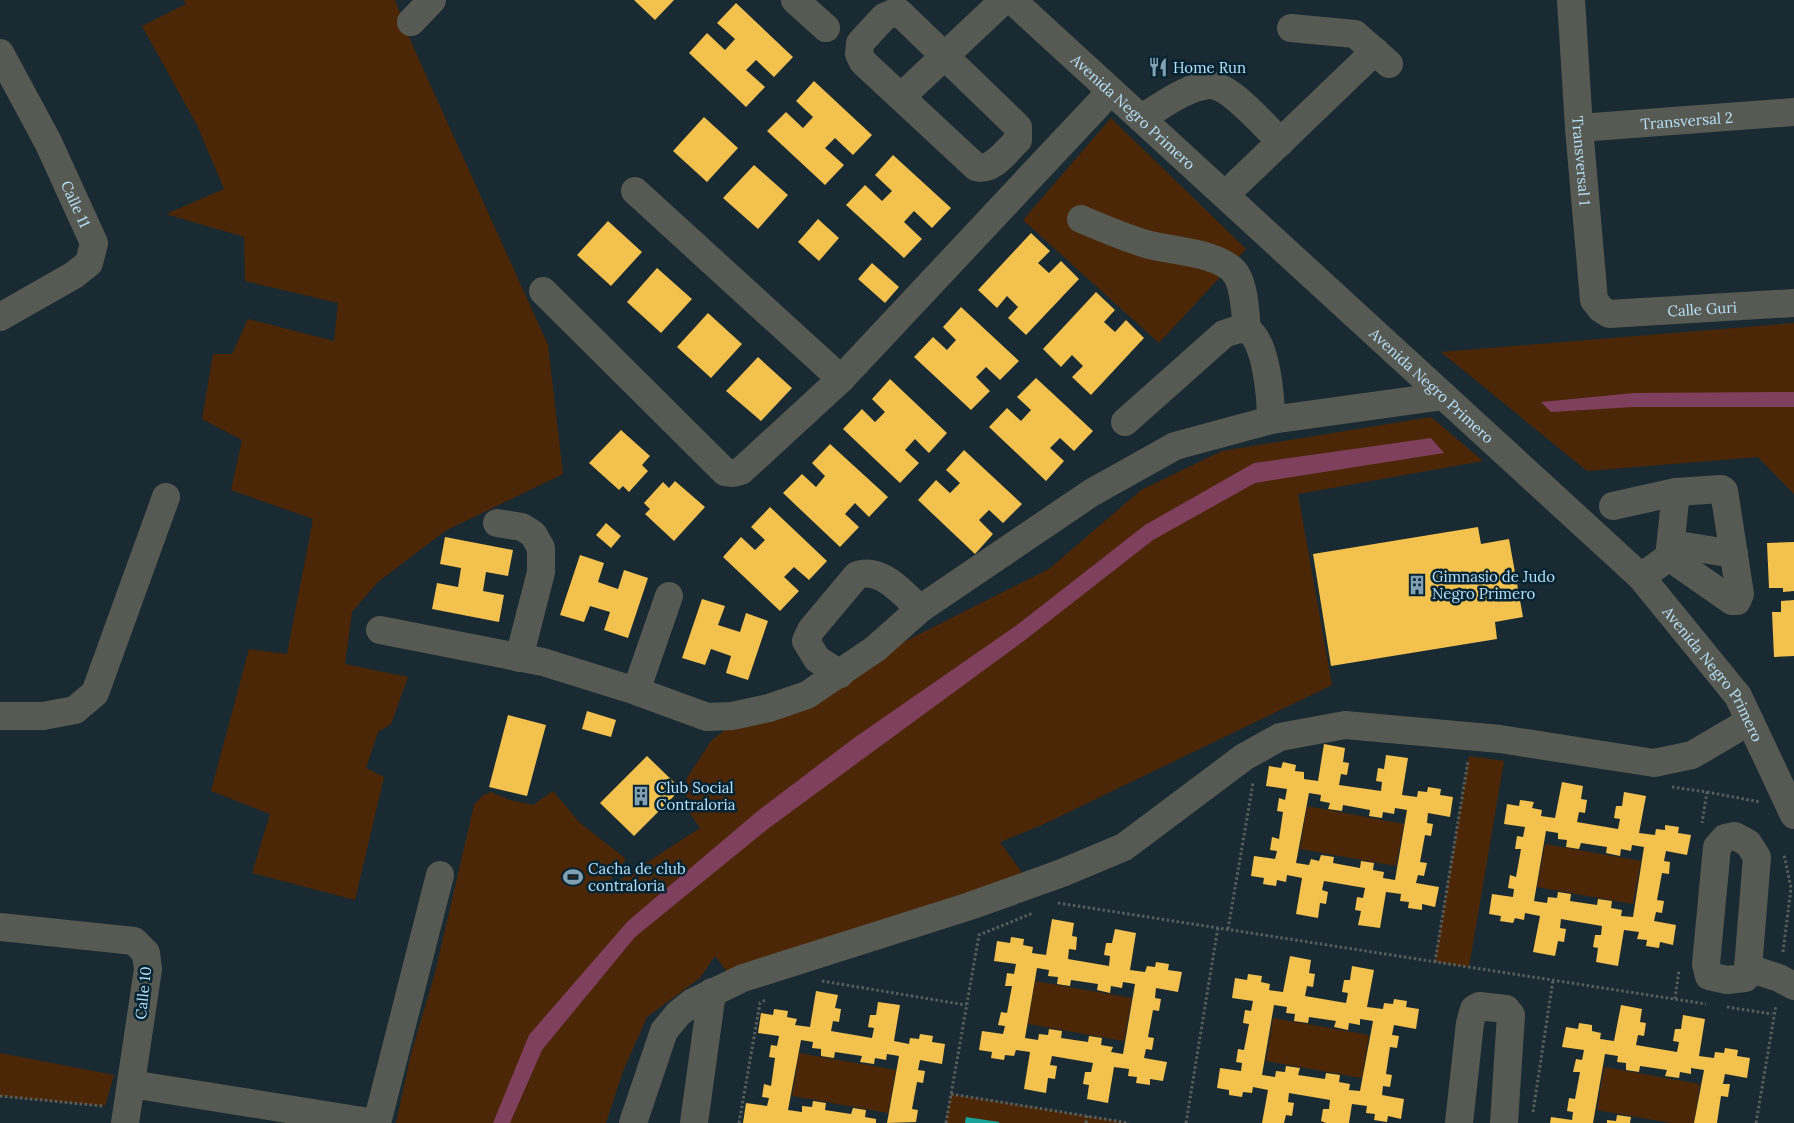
<svg xmlns="http://www.w3.org/2000/svg" width="1794" height="1123" viewBox="0 0 1794 1123" font-family="Lora,serif">
  <style>
    .green { fill: #4c2707 }
    .water { fill: #7e405c }
    .homes { fill: #f2c14e; fill-rule: evenodd }
    .public { fill: #17a398 }
    .lines { fill: none; stroke-linecap: round; stroke-linejoin: round }
    .path { stroke: #575e5c; stroke-width: 3; stroke-dasharray: 2.5 2.5; stroke-linecap: butt }
    .minor { stroke: #575a53; stroke-width: 28 }
    .labels { text-anchor: middle; dominant-baseline: central; stroke-width: 5; stroke-linejoin: round; paint-order: stroke }
    .poi-label { font-size: 15px; fill: #b7e0f9; stroke: #062331; text-anchor: start }
    .street-label { font-size: 15px; fill: #b7e0f9; stroke: #062331 }
  </style>
  <rect width="100%" height="100%" fill="#1a2a32"/>
  <path class="green" d="M184,0H395L411,42L548,345L563,474L445,531L378,582L352,612L345,664L408,677L391,724L378,732L366,768L384,777L355,900L252,873L270,814L211,791L249,649L287,654L313,519L231,490L242,440L202,419L213,354H232L248,319L334,341L338,303L245,281L244,237L166,214L224,189L197,125L142,26L186,4Z
    M1111,118L1246,249L1159,343L1023,220Z
    M1794,323V494L1758,457L1587,471L1441,352Z
    M1431,417L1483,461L1298,494L1332,685L1042,825L1000,842L1023,874L728,973L715,956L700,978L647,1017L623,1071L606,1123H396L411,1054L435,973L474,805L482,796L491,792L510,800L533,805L553,791L579,822L626,859L600,893L700,828L685,806L687,778L711,741L748,712L882,653L1049,569L1141,490L1222,451Z
    M1469,756L1504,761L1469,967L1435,962Z
    M1307,806L1404,824L1396,866L1300,849Z
    M1545,844L1641,861L1633,904L1537,887Z
    M1035,981L1132,998L1124,1041L1028,1024Z
    M1273,1018L1369,1035L1362,1078L1266,1061Z
    M0,1053L114,1075L105,1106L0,1096Z
    M799,1053L896,1070L888,1113L792,1096Z
    M1604,1067L1700,1084L1694,1123H1671L1597,1110Z
    M951,1094L1129,1123H946Z"/>
  <path class="water" d="M1794,392V407H1633L1551,412L1541,402L1634,393Z
    M1431,438L1444,453L1255,483L1153,540L1025,640L769,828L635,937L542,1050L510,1123H493L529,1035L628,921L759,810L854,738L1017,625L1145,525L1254,463Z"/>
  <path class="homes" d="M634,0H674L655,20Z
    M736,3L793,57L774,77L756,60L746,70L765,87L746,107L689,53L707,33L725,50L735,39L717,23Z
    M814,81L872,135L853,155L835,138L825,148L844,165L825,185L767,131L786,112L803,128L813,117L796,101Z
    M704,117L738,148L707,182L673,151Z
    M893,155L951,208L932,228L914,211L904,222L922,239L904,258L846,205L865,185L882,201L892,191L875,175Z
    M754,165L788,195L758,229L723,198Z
    M818,219L839,238L819,261L798,242Z
    M608,221L642,252L611,286L577,255Z
    M1031,233L1050,251L1038,263L1049,273L1061,261L1079,279L1026,335L1008,318L1018,307L1007,296L997,308L978,290Z
    M872,263L899,287L885,303L858,279Z
    M657,268L692,299L661,333L627,302Z
    M1096,292L1115,310L1104,322L1115,332L1126,320L1144,338L1091,395L1072,377L1083,366L1072,355L1061,367L1043,349Z
    M961,307L1019,361L1000,380L986,367L976,377L990,391L971,410L914,357L933,337L947,350L956,340L943,327Z
    M708,313L742,344L711,378L677,347Z
    M758,357L792,388L761,421L726,391Z
    M1036,378L1093,431L1074,451L1060,438L1050,448L1064,461L1046,481L989,427L1007,408L1021,421L1031,410L1017,397Z
    M890,379L947,433L929,453L915,439L905,450L919,463L900,483L843,429L862,409L875,422L885,412L872,399Z
    M621,430L650,456L642,465L648,471L629,492L623,486L619,490L589,463Z
    M830,444L888,497L869,517L855,503L845,514L859,527L840,547L783,493L802,474L816,487L825,476L812,463Z
    M964,450L1022,504L1003,523L989,510L979,520L993,534L975,554L918,500L936,480L950,493L960,483L946,470Z
    M675,481L705,507L674,541L645,514L650,509L644,503L663,482L669,488Z
    M770,507L827,561L809,580L794,567L784,577L799,591L780,611L723,557L741,537L755,550L765,540L751,527Z
    M606,523L621,536L611,548L596,535Z
    M1478,527L1481,544L1509,539L1523,617L1495,622L1497,639L1331,666L1313,554Z
    M445,537L513,550L508,576L486,572L483,591L504,595L499,622L432,609L437,583L458,587L461,568L440,564Z
    M1794,542V591L1783,592V588H1769L1767,543Z
    M580,555L604,563L598,582L618,589L624,570L648,578L628,638L604,630L610,612L590,606L584,622L560,615Z
    M702,599L725,606L718,625L740,632L746,613L768,621L748,680L726,673L731,656L711,649L705,665L682,658Z
    M1794,600V656L1774,657L1772,612H1781V601Z
    M587,711L616,720L611,737L582,729Z
    M508,715L546,725L527,796L489,787Z
    M1324,744L1345,748L1343,762L1349,763L1347,775L1341,774L1339,785L1381,791L1382,782L1376,781L1378,768L1384,769L1386,755L1408,758L1402,795L1417,797L1418,791L1427,792L1428,787L1441,789L1440,795L1453,797L1450,817L1428,813L1427,823L1433,824L1431,836L1425,835L1420,862L1427,863L1424,876L1418,875L1416,883L1439,887L1435,907L1422,904V910L1408,908L1409,902L1400,901L1401,894L1386,892L1380,928L1358,925L1361,911L1355,910L1357,897L1363,898L1365,888L1324,881L1322,890L1328,892L1326,904L1320,903L1318,918L1296,914L1302,878L1287,875L1286,882L1277,880L1276,886L1263,884L1264,878L1251,876L1254,856L1275,859L1277,851L1270,850L1272,837L1279,839L1283,812L1277,811L1279,798L1285,800L1287,789L1266,786L1269,766L1281,768L1283,762L1296,765L1295,771L1304,772V779L1318,781ZM1309,793L1321,795L1320,801L1330,803L1328,809L1342,811L1343,805L1370,810L1369,816L1382,818L1383,812L1394,814L1395,808L1407,810L1395,880L1383,878L1384,872L1373,870L1374,863L1361,861L1360,868L1333,863L1334,857L1321,855L1319,861L1311,859L1309,865L1296,863Z
    M647,756L681,789L634,836L600,803Z
    M1562,782L1583,786L1581,799L1587,800L1585,813L1579,812L1577,822L1618,829L1620,819L1614,818L1616,806H1622L1624,792L1646,796L1639,833L1655,835L1656,829L1665,830V825L1679,827L1678,833L1691,835L1687,855L1666,851L1664,861L1670,862L1669,874L1662,873L1657,900L1664,901L1662,913L1656,912L1654,921L1676,925L1673,945L1660,942L1659,948L1646,946L1647,940L1637,939L1639,932L1624,930L1618,966L1596,962L1598,948L1593,947L1595,935H1601L1602,926L1561,919L1560,928L1566,929L1564,942L1558,941L1555,956L1533,952L1540,916L1525,913L1524,920L1515,918L1513,923L1500,921L1501,916L1489,914L1492,894L1513,897L1514,889L1508,888L1510,875L1516,877L1521,849H1515L1517,836L1523,837L1525,827L1504,824L1507,804L1519,806L1520,800L1534,802L1532,808L1542,810L1541,816L1555,818ZM1546,831L1558,833V839L1567,840L1566,847L1579,849L1581,843L1607,847L1606,853L1620,856L1621,849L1631,851L1632,845L1644,847L1633,917L1621,916L1622,910L1611,908L1612,901L1598,899L1597,905L1570,901L1571,894L1558,892L1557,898L1548,897L1547,903L1534,901Z
    M1052,919L1074,923L1072,936L1077,937L1076,950L1069,949L1068,959L1109,966L1110,956L1104,955L1106,943H1112L1115,929L1136,933L1130,970L1145,972L1147,966L1155,967L1156,962L1169,964L1168,970L1182,972L1178,992L1156,988L1155,998L1161,999L1159,1011L1153,1010L1148,1037L1154,1038L1152,1050L1146,1049L1144,1058L1167,1062L1163,1081L1150,1079V1085L1136,1083L1137,1077L1128,1076L1129,1069L1114,1067L1108,1103L1087,1099L1089,1085L1083,1084L1085,1072H1091L1093,1063L1052,1056L1050,1065L1057,1066L1055,1079L1048,1078L1046,1093L1024,1089L1030,1052L1016,1050L1014,1056L1005,1055L1004,1060L991,1058L992,1052L979,1050L982,1031L1003,1034L1005,1026L998,1025L1001,1012L1007,1013L1012,986H1005L1007,973L1014,974L1016,964L994,961L997,941L1010,943L1011,937L1024,939L1023,945L1033,947L1032,953L1046,955ZM1037,968L1049,970L1048,976L1058,977L1057,984L1070,986L1071,980L1098,984L1097,990L1110,993L1111,986L1122,988L1123,982L1135,984L1123,1054L1111,1052L1113,1047L1101,1045L1102,1038L1089,1036L1088,1042L1061,1038L1062,1031L1049,1029L1048,1035L1039,1034L1038,1040L1025,1038Z
    M1290,956L1311,960L1309,973L1315,974L1313,987L1307,986L1305,996L1346,1003L1348,993L1342,992L1344,980H1350L1352,966L1374,970L1367,1007L1383,1009L1384,1003L1393,1004L1394,999L1407,1001L1406,1007L1419,1009L1416,1029L1394,1025L1392,1035L1399,1036L1397,1048L1390,1047L1386,1074L1392,1075L1390,1087L1383,1086L1382,1095L1404,1099L1401,1119L1388,1116L1387,1122L1374,1120L1375,1114L1366,1113L1367,1106L1352,1104L1349,1123H1326L1321,1121L1323,1109H1329L1330,1100L1289,1093L1288,1102L1294,1103L1292,1116L1286,1115L1284,1123H1262L1268,1090L1253,1087L1252,1093L1243,1092L1242,1097L1229,1095V1090L1217,1088L1220,1068L1241,1071L1242,1063L1236,1062L1238,1049L1244,1050L1249,1024L1243,1023L1245,1010L1251,1011L1253,1001L1232,998L1235,978L1247,980L1248,974L1262,976L1261,982L1270,984L1269,990L1283,992ZM1274,1005L1287,1007L1286,1013L1295,1014L1294,1021L1308,1023L1309,1017L1336,1021L1334,1027L1348,1030L1349,1023L1360,1025V1019L1373,1021L1360,1091L1349,1090L1350,1084L1339,1082L1340,1075L1326,1073L1325,1079L1298,1075L1300,1068L1286,1066L1285,1072L1276,1071L1275,1077L1262,1075Z
    M816,991L838,995L835,1008L841,1009L839,1022L833,1021L831,1031L872,1038L874,1028L868,1027L870,1015H876L878,1002L900,1005L894,1041L909,1044L910,1038L919,1039L920,1034L933,1036L932,1042L945,1044L942,1064L920,1060L918,1070L925,1071L923,1083L917,1082L912,1109L918,1110L916,1122L887,1123L899,1056L887,1054L886,1060L875,1058L874,1064L860,1062L862,1056L835,1052L834,1058L821,1056V1049L812,1048L813,1042L801,1040L788,1110L802,1112V1106L812,1107L813,1101L826,1103L825,1110L851,1114L853,1108L866,1110L865,1117L876,1119V1123H743L746,1103L767,1106L769,1098L762,1097L764,1084L771,1086L775,1058L769,1057L771,1045L777,1046L779,1036L758,1033L761,1013L773,1015L774,1009L788,1011L787,1017L797,1019L795,1025L810,1027Z
    M1621,1005L1642,1009L1640,1022L1646,1023L1644,1036L1638,1035L1636,1045L1677,1052L1679,1042L1673,1041L1675,1029H1681L1683,1015L1705,1019L1699,1056L1714,1058L1715,1052L1724,1053L1725,1048L1738,1050L1737,1056L1750,1058L1747,1078L1725,1074L1723,1084H1730L1728,1097L1721,1096L1717,1123H1694L1704,1070L1691,1068V1074L1680,1072L1679,1078L1665,1076L1667,1070L1640,1066L1639,1072L1626,1070V1063L1617,1062L1618,1056L1605,1054L1593,1123H1550L1551,1117L1572,1120L1573,1112L1567,1111L1569,1098L1575,1099L1580,1072H1573L1576,1059L1582,1060L1584,1050L1562,1047L1566,1027L1578,1029L1579,1023L1592,1025V1031L1601,1033L1600,1039L1614,1041Z
    M1617,1115L1631,1117L1630,1123H1607V1120L1616,1121Z"/>
  <path class="public" d="M966,1117L999,1122V1123H965Z"/>
  <g class="lines">
    <path class="path" d="M1672,787L1707,792L1702,823
      M1707,792L1760,802
      M1058,903L1706,1004
      M1228,929L1253,783
      M1783,952L1791,888L1784,855
      M1435,962L1468,761
      M822,981L966,1005
      M1675,999L1679,970
      M1727,1007L1772,1014
      M951,1094L1129,1123
      M0,1096L103,1106
      M1533,1112L1553,980
      M739,1123L760,1003L767,999
      M946,1123L979,935L1033,913
      M1086,1123L1087,1116
      M1186,1123L1218,927
      M1756,1123L1776,1005"/>
    <g class="minor">
      <path d="M795,0L826,28"/>
      <path id="s1" d="M1012,0L1641,577L1738,696L1794,815"/>
      <path id="s2" d="M1571,0L1579,128L1594,300L1601,309L1609,314L1794,303"/>
      <path d="M893,13H900L1018,127V140C1007,150 993,172 976,167L863,62L859,54L860,43L884,17Z"/>
      <path d="M411,22L432,0"/>
      <path d="M1291,28L1355,34L1389,64"/>
      <path id="s3" d="M0,53L48,142L94,243L89,263L74,275L0,317"/>
      <path d="M901,97L1004,0"/>
      <path d="M1141,118C1161,107 1184,88 1208,85C1229,83 1265,127 1281,142"/>
      <path id="s4" d="M1579,128L1794,112"/>
      <path d="M635,191L841,379"/>
      <path d="M1225,195L1375,51"/>
      <path d="M1081,219C1102,228 1123,237 1146,244C1169,251 1221,252 1236,274C1245,288 1245,313 1247,330"/>
      <path d="M543,291L725,472L733,473L741,471L841,379L1111,91"/>
      <path d="M1125,422L1224,334C1231,332 1240,327 1247,330C1267,339 1271,402 1271,420"/>
      <path d="M1613,506L1676,492"/>
      <path d="M497,523L522,527L533,534L541,548V572L519,658"/>
      <path d="M1672,544L1734,554"/>
      <path d="M1641,577L1669,557L1676,492L1721,489L1724,491L1740,594L1737,601H1732L1669,557"/>
      <path d="M380,630L543,662L636,691L707,717L732,716L769,708L807,695L875,649L920,609L1091,493L1175,446L1271,420L1444,396"/>
      <path d="M840,674L817,659L806,641L811,630L857,575C882,567 902,593 920,609"/>
      <path d="M636,691L669,596"/>
      <path d="M0,716H43L75,710L95,693L166,497"/>
      <path d="M1735,836L1748,843L1757,857L1748,968L1745,978L1727,980L1709,976L1706,964L1717,847L1725,838Z"/>
      <path d="M0,927L134,941L146,953L148,969L125,1123"/>
      <path d="M1748,968L1779,978L1794,986"/>
      <path d="M131,1084L375,1123"/>
      <path d="M377,1123L440,875"/>
      <path d="M633,1123L664,1031L678,1014L693,1002L743,978L970,906L1062,873L1124,847L1244,757L1280,737L1345,725L1500,739L1654,763L1692,755L1750,721"/>
      <path d="M694,1123L712,992"/>
      <path d="M1459,1123L1470,1023L1474,1009L1479,1006L1506,1009L1511,1015L1504,1123"/>
    </g>
  </g>
  <defs>
    <symbol id="restaurant-bare" viewBox="-9 -9 18 18"><path d="M-5-6h1v4h1v-4h1v4h1v-4h1v5L-1.5 .5V6h-2V.5L-5-1ZM5-6V6H3V1.5H1.5Q1.5-4 5-6Z" fill="#80a0b3" stroke="#062331" stroke-width="2.5" paint-order="stroke"/></symbol>
    <symbol id="building-bare" viewBox="-9 -9 18 18"><path d="M-4-6H4V6H1V3H-1V6H-4ZM-2.5-4.3h1.7v1.8h-1.7ZM.8-4.3h1.7v1.8H.8ZM-2.5-1h1.7V.8h-1.7ZM.8-1h1.7V.8H.8Z" fill="#80a0b3" stroke="#062331" stroke-width="2.5" paint-order="stroke"/></symbol>
    <symbol id="stadium-bare" viewBox="-9 -9 18 18"><path d="M0-5a6.5 5 0 1 0 0 10a6.5 5 0 1 0 0-10ZM-3.5-1.8h7v3.6h-7Z" fill="#80a0b3" stroke="#062331" stroke-width="2.5" paint-order="stroke"/></symbol>
  </defs>
  <g fill-rule="evenodd">
    <use href="#restaurant-bare" x="1144" y="53" width="28" height="28"/>
    <use href="#building-bare" x="1403" y="571" width="28" height="28"/>
    <use href="#building-bare" x="627" y="782" width="28" height="28"/>
    <use href="#stadium-bare" x="559" y="863" width="28" height="28"/>
  </g>
  <g class="labels">
    <g class="poi-label">
      <text x="1173" y="67">Home Run</text>
      <text x="1432" y="576">Gimnasio de Judo<tspan x="1432" dy="17">Negro Primero</tspan></text>
      <text x="656" y="787">Club Social<tspan x="656" dy="17">Contraloria</tspan></text>
      <text x="588" y="868">Cacha de club<tspan x="588" dy="17">contraloria</tspan></text>
    </g>
    <g class="street-label">
      <text stroke="none"><textPath href="#s1" startOffset="165">Avenida Negro Primero</textPath></text>
      <text stroke="none"><textPath href="#s4" startOffset="108">Transversal 2</textPath></text>
      <text stroke="none"><textPath href="#s2" startOffset="161">Transversal 1</textPath></text>
      <text stroke="none"><textPath href="#s3" startOffset="169">Calle 11</textPath></text>
      <text stroke="none"><textPath href="#s2" startOffset="415">Calle Guri</textPath></text>
      <text stroke="none"><textPath href="#s1" startOffset="570">Avenida Negro Primero</textPath></text>
      <text stroke="none"><textPath href="#s1" startOffset="975">Avenida Negro Primero</textPath></text>
      <text transform="translate(143 993) rotate(-84)">Calle 10</text>
    </g>
  </g>
</svg>
